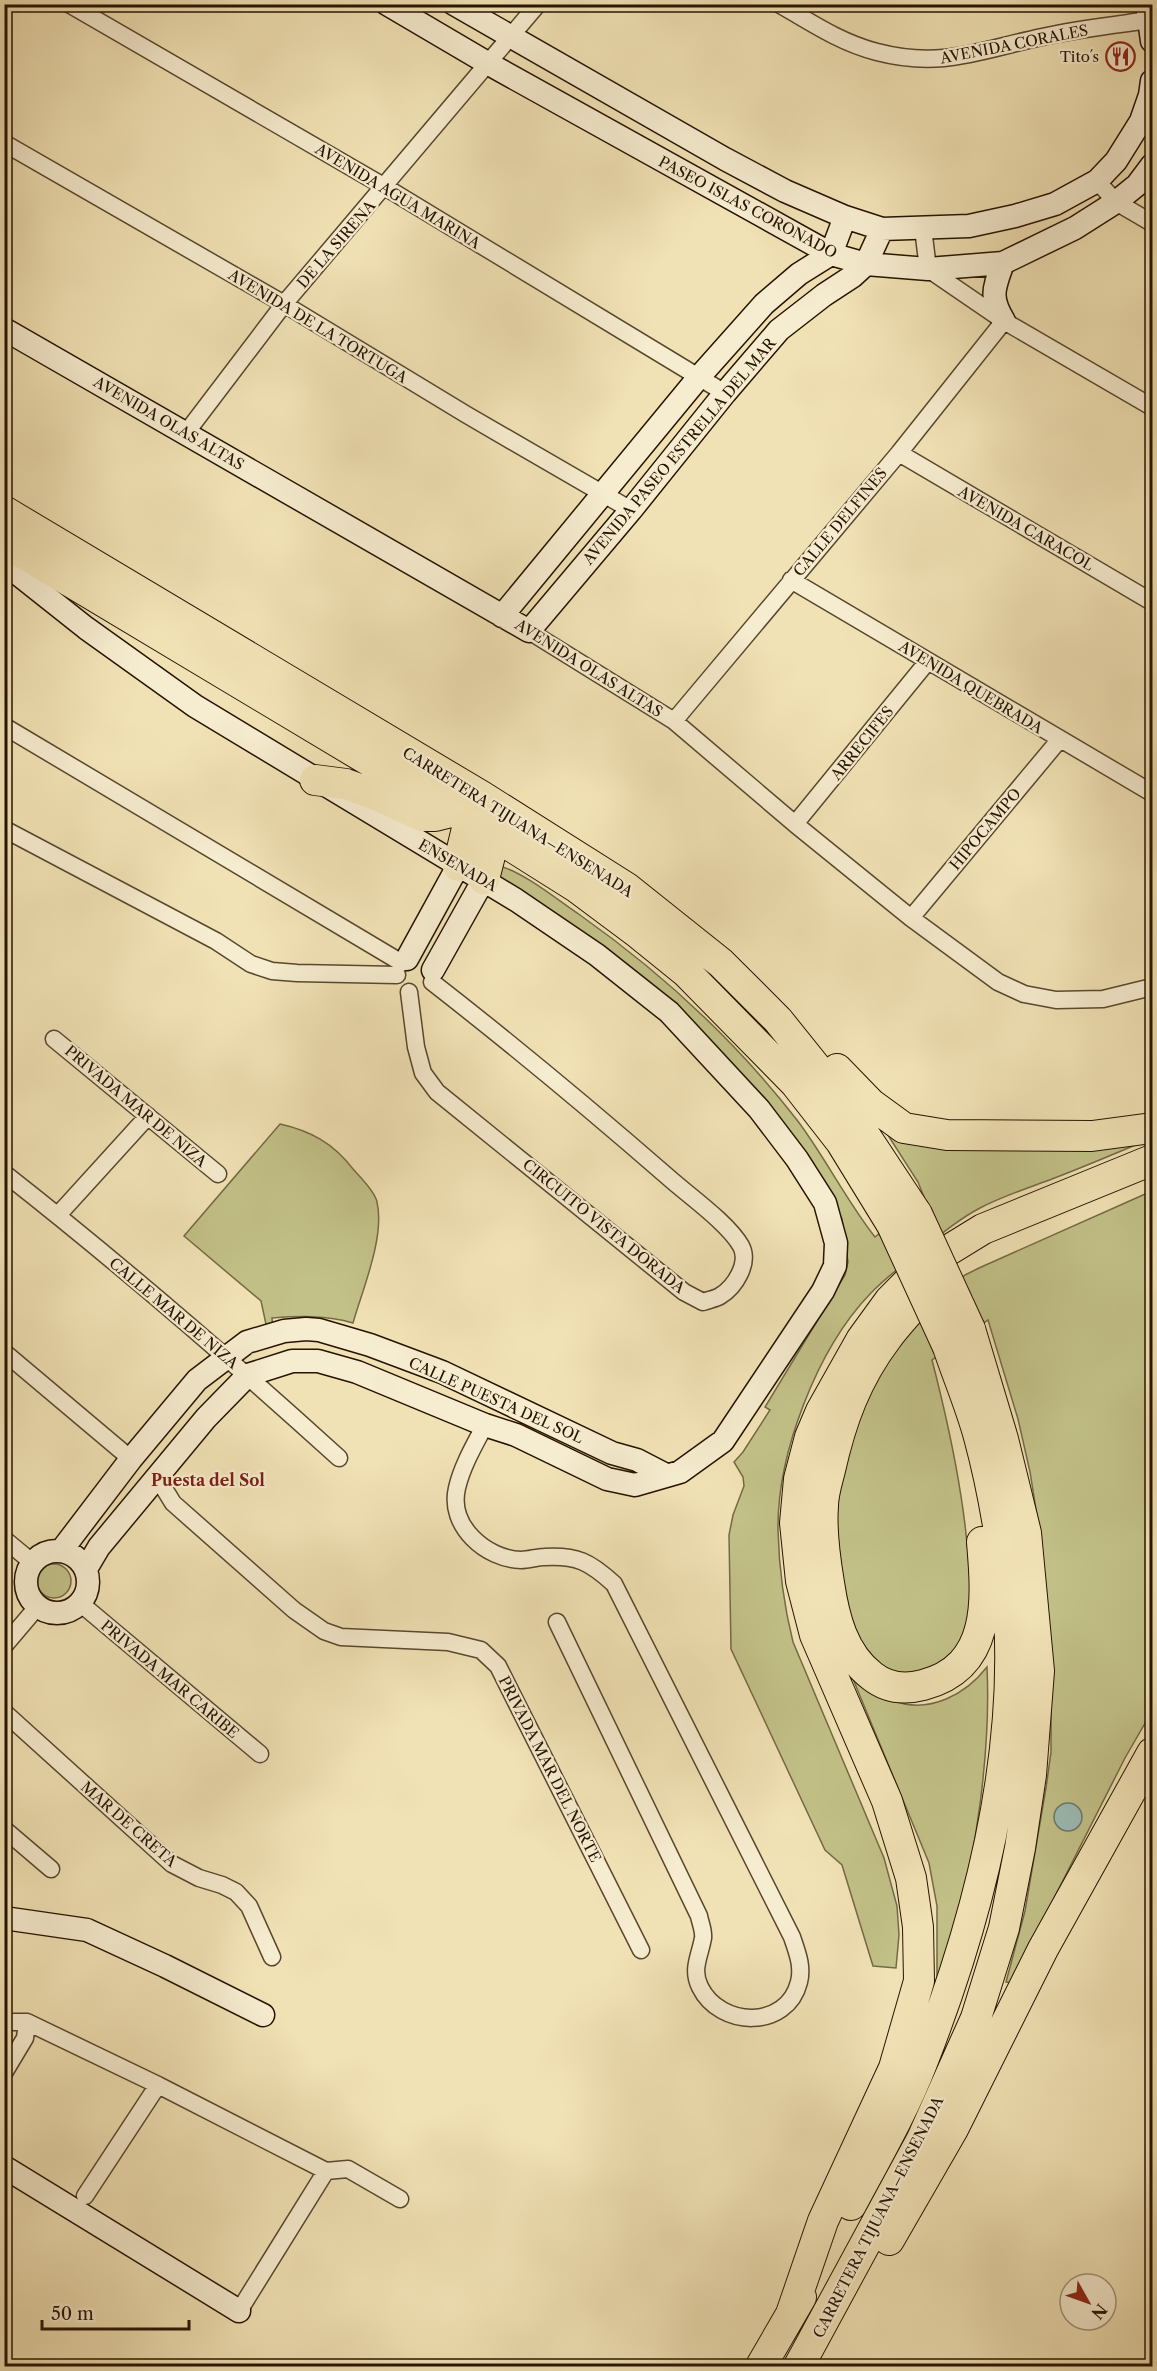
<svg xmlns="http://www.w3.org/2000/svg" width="1157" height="2371" viewBox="0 0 1157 2371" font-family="'Libre Caslon Text',serif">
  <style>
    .green { fill: #c2c188; stroke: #746a44; stroke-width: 1.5 }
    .water { fill: #9dbcb6; stroke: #6d786d; stroke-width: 1.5 }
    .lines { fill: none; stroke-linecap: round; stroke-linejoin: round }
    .street-casing { stroke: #59472d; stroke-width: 19 }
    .secondary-casing { stroke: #261300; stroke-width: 25 }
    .highway-casing { stroke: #261300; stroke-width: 32 }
    .street { stroke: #f6eccf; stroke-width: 16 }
    .secondary { stroke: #f6eccf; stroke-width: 22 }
    .highway { stroke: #f1e2b5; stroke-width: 30 }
    .highway-bridge-casing { stroke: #261300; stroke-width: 32; stroke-linecap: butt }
    .highway-bridge { stroke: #f1e2b5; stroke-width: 30 }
    .labels { text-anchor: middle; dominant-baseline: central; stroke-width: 4.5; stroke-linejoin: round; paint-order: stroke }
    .street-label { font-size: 15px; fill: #261300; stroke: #f6eccf }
    .poi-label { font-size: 15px; fill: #261300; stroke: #f6eccf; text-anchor: end }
    .neighbourhood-label { font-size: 16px; font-weight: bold; fill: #7a1f14; stroke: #f6eccf }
  </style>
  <rect width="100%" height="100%" fill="#f1e2b5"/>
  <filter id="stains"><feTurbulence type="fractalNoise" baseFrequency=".00333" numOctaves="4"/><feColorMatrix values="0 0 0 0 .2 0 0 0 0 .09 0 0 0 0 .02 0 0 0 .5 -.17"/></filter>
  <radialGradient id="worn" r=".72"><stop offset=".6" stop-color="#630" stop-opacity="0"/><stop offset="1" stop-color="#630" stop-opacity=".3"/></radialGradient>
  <path class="green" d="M499,866C522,871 559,901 580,915C662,973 735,1040 797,1120C825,1157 846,1200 875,1237L924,1197L918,1182L884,1129L1152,1138C1119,1152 1086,1166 1052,1179C1028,1188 1003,1196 980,1208C959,1219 940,1235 922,1250C904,1264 886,1277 870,1294C817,1349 777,1454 778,1530C779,1568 784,1606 793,1642L884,1858L897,1906L899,1935L896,1968L873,1966L842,1865L825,1850L731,1649L729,1535L733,1515L744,1486L743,1477L734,1462L743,1452L770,1410L765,1407L845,1275L848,1262L842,1219L826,1190L758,1097L491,873Z
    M280,1124C311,1131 333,1143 353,1169C360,1177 375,1191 377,1202C385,1237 363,1288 353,1323C326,1315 300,1316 272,1318L273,1331L267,1329L261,1301L184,1236Z
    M1152,1191V1711L1125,1758L1011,1983L1006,1982L1025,1911L1046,1788L1051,1752V1655L1039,1528L1030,1472L1018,1419L988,1320L932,1360C955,1449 973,1541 971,1633L928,1677L877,1671L840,1614L835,1488L875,1377L923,1312L965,1275L979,1268Z
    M37 1581a17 17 0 1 1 34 0a17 17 0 1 1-34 0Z
    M987,1667C991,1751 976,1852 955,1934C951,1949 943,1965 937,1980V1906L929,1863L853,1679C866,1686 880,1696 894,1701C930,1714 966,1694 987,1667Z"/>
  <path class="water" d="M1054 1817a14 14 0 1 1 28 0a14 14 0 1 1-28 0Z"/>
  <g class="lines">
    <defs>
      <path id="street" d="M69,4L385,187L725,393
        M779,4C810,22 841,43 877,52C942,69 980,50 1042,37C1077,29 1114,25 1150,20
        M4,143L284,304L467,415L631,510
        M1097,181L1116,202L1152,223
        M923,228L928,269L1004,321L1152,407
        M186,433L284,304L538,4
        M899,453L1152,602
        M791,580L1152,793
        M529,631L674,721L795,824L911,918L998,982L1024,994L1056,1000L1103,999L1152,987
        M674,721L899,453L1004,321
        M4,726L402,963
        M795,824L928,661
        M4,829L216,941L251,964L272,971L297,973L397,975
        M911,918L1060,739
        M409,992L416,1047L423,1073L437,1092L684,1292L703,1302C708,1300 715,1299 720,1296C735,1287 750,1263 741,1246C728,1223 688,1195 668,1177C591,1110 513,1045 432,982
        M54,1039L218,1174
        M4,1173C120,1264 231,1360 339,1458
        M58,1215L148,1116
        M4,1352L131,1459
        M485,1425C475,1444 462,1466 457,1488C448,1526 486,1559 521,1560C529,1560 537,1557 544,1557C577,1555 590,1562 614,1584L792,1937C797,1952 803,1966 799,1982C787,2030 720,2028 700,1987C691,1969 700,1956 703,1938C704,1931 700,1922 699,1916L557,1622
        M157,1477L173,1503L294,1610L324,1631L341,1637L448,1642L481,1650L498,1666L512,1694L641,1950
        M4,1539L33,1563
        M80,1603L260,1754
        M4,1646L38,1606
        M4,1712L172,1864L199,1878L222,1885L236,1892L249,1906L272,1957
        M4,1829L51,1869
        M4,2022H27L158,2085L326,2171L348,2169L400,2199
        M4,2073L25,2038L27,2022
        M85,2196L158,2085
        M239,2311L326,2171"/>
      <path id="secondary" d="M387,4L489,64L831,254L866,264L928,269L1003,263L1075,228L1116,202L1137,185L1152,165
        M454,4L725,159L785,191L845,217L882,229L969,226L1015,216L1055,204L1097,181L1116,161L1141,121L1150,95L1152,81
        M1147,4L1152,41
        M1003,263C994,288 989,297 1004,321
        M4,329L529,631L631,510L725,393L779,330L824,295L853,276L866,264L882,229
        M4,563L86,628L195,706L516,900L597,955L669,1012L759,1109L797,1159L825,1203L836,1243L835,1266L823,1291L723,1441L680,1472L635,1485L607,1479L516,1435L485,1425L357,1372L318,1361H292L248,1375L206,1418L99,1547L86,1569
        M502,616L699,377L764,304L799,274L831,254L845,217
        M407,959L458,866
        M433,970L484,879
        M61,1551L131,1459L197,1380L247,1342L284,1331L306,1329L319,1330L370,1345L442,1372L612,1453L637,1460L666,1475
        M26 1582a31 31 0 1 1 62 0a31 31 0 1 1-62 0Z
        M4,1918L87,1930L165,1966L263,2015
        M4,2167L239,2311"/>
      <path id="highway" d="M4,511L483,797L627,888L721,963L778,1020L839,1096L917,1214
        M4,542L495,836L576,887L639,934L686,972L795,1083L841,1142L892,1225
        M315,780L346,784L376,795L421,816H435L455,811
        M458,866L469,820
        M484,879L495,836
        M837,1069L871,1104L904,1128L947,1135L1092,1136L1152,1128
        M941,1279L935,1283C919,1301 901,1319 887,1338C856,1379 841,1421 830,1470C827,1482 823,1494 823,1506C821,1531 825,1559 829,1583C834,1617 843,1654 872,1676C887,1688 904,1690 923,1685C992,1667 987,1600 982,1542
        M851,2205C876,2158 903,2112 922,2063C977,1923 1018,1767 1009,1616C1005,1560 994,1492 979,1437C971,1407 958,1377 948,1347
        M889,2240L953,2129L1043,1949L1152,1753
        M791,2314L823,2221L894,2068L919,1981L918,1927L911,1878L887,1801L815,1635L801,1581L795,1523L799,1479L810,1437L821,1411L861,1340L890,1300L926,1264L983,1229L1152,1160
        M761,2366L801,2297
        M799,2366L921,2141L976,2018L1004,1928L1020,1848L1031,1775L1039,1671L1026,1533L1003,1439L970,1329"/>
    </defs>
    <use href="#street" class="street-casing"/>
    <use href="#secondary" class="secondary-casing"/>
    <use href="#highway" class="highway-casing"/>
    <use href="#street" class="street"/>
    <use href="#secondary" class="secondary"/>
    <use href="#highway" class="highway"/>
    <defs>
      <path id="highway-bridge" d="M917,1214L970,1329
        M892,1225L948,1347"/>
    </defs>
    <use href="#highway-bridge" class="highway-bridge-casing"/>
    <use href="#highway-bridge" class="highway-bridge"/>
  </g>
  <defs>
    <symbol id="restaurant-ring" viewBox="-11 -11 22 22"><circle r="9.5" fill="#f6eccf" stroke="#8f2418" stroke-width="1.5"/><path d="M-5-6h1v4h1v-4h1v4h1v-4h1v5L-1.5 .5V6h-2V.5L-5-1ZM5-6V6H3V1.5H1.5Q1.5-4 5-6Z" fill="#8f2418"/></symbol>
  </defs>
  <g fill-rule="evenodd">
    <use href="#restaurant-ring" x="1104" y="40" width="33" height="33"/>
  </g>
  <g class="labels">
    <g class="street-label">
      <text transform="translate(1014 44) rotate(-11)">AVENIDA CORALES</text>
      <text transform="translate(398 196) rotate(31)">AVENIDA AGUA MARINA</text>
      <text transform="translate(748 207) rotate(28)">PASEO ISLAS CORONADO</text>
      <text transform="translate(336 244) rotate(-49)">DE LA SIRENA</text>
      <text transform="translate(318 326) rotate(31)">AVENIDA DE LA TORTUGA</text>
      <text transform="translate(169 423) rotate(30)">AVENIDA OLAS ALTAS</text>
      <text transform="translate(679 451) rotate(-50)">AVENIDA PASEO ESTRELLA DEL MAR</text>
      <text transform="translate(840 522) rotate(-50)">CALLE DELFINES</text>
      <text transform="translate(1026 528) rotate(30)">AVENIDA CARACOL</text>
      <text transform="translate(589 668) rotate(32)">AVENIDA OLAS ALTAS</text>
      <text transform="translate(971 687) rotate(31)">AVENIDA QUEBRADA</text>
      <text transform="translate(862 743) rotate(-51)">ARRECIFES</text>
      <text transform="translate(518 822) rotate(32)">CARRETERA TIJUANA–ENSENADA</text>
      <text transform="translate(985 829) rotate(-50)">HIPOCAMPO</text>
      <text transform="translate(458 865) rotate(30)">ENSENADA</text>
      <text transform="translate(136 1106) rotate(40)">PRIVADA MAR DE NIZA</text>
      <text transform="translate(604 1226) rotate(39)">CIRCUITO VISTA DORADA</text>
      <text transform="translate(174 1313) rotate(40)">CALLE MAR DE NIZA</text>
      <text transform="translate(496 1400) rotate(24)">CALLE PUESTA DEL SOL</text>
      <text transform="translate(170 1679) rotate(40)">PRIVADA MAR CARIBE</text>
      <text transform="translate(550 1769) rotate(63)">PRIVADA MAR DEL NORTE</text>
      <text transform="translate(129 1824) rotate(41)">MAR DE CRETA</text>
      <text transform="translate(878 2217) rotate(-63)">CARRETERA TIJUANA–ENSENADA</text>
    </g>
    <g class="poi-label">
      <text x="1099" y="56">Tito´s</text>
    </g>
    <g class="neighbourhood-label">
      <text x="208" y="1480">Puesta del Sol</text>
    </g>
  </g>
  <rect width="1157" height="2371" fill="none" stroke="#f1e2b5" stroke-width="24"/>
  <rect x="6" y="6" width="1145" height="2359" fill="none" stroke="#261300" stroke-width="3"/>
  <rect x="12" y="12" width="1133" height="2347" fill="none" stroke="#261300" stroke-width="1.5"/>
  <g transform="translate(1088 2302) rotate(130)"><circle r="28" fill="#f6eccf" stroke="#a3957c" stroke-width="1.5"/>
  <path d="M0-4.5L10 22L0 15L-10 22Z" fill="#8f2418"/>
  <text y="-9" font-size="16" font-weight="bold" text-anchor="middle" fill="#261300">N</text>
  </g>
  <path d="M42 2320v9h147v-9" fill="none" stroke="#261300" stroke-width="3"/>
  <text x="51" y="2320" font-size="18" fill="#261300" stroke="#f6eccf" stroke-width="4.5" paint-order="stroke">50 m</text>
  <rect width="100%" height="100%" filter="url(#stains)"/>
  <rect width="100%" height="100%" fill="url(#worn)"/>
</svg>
